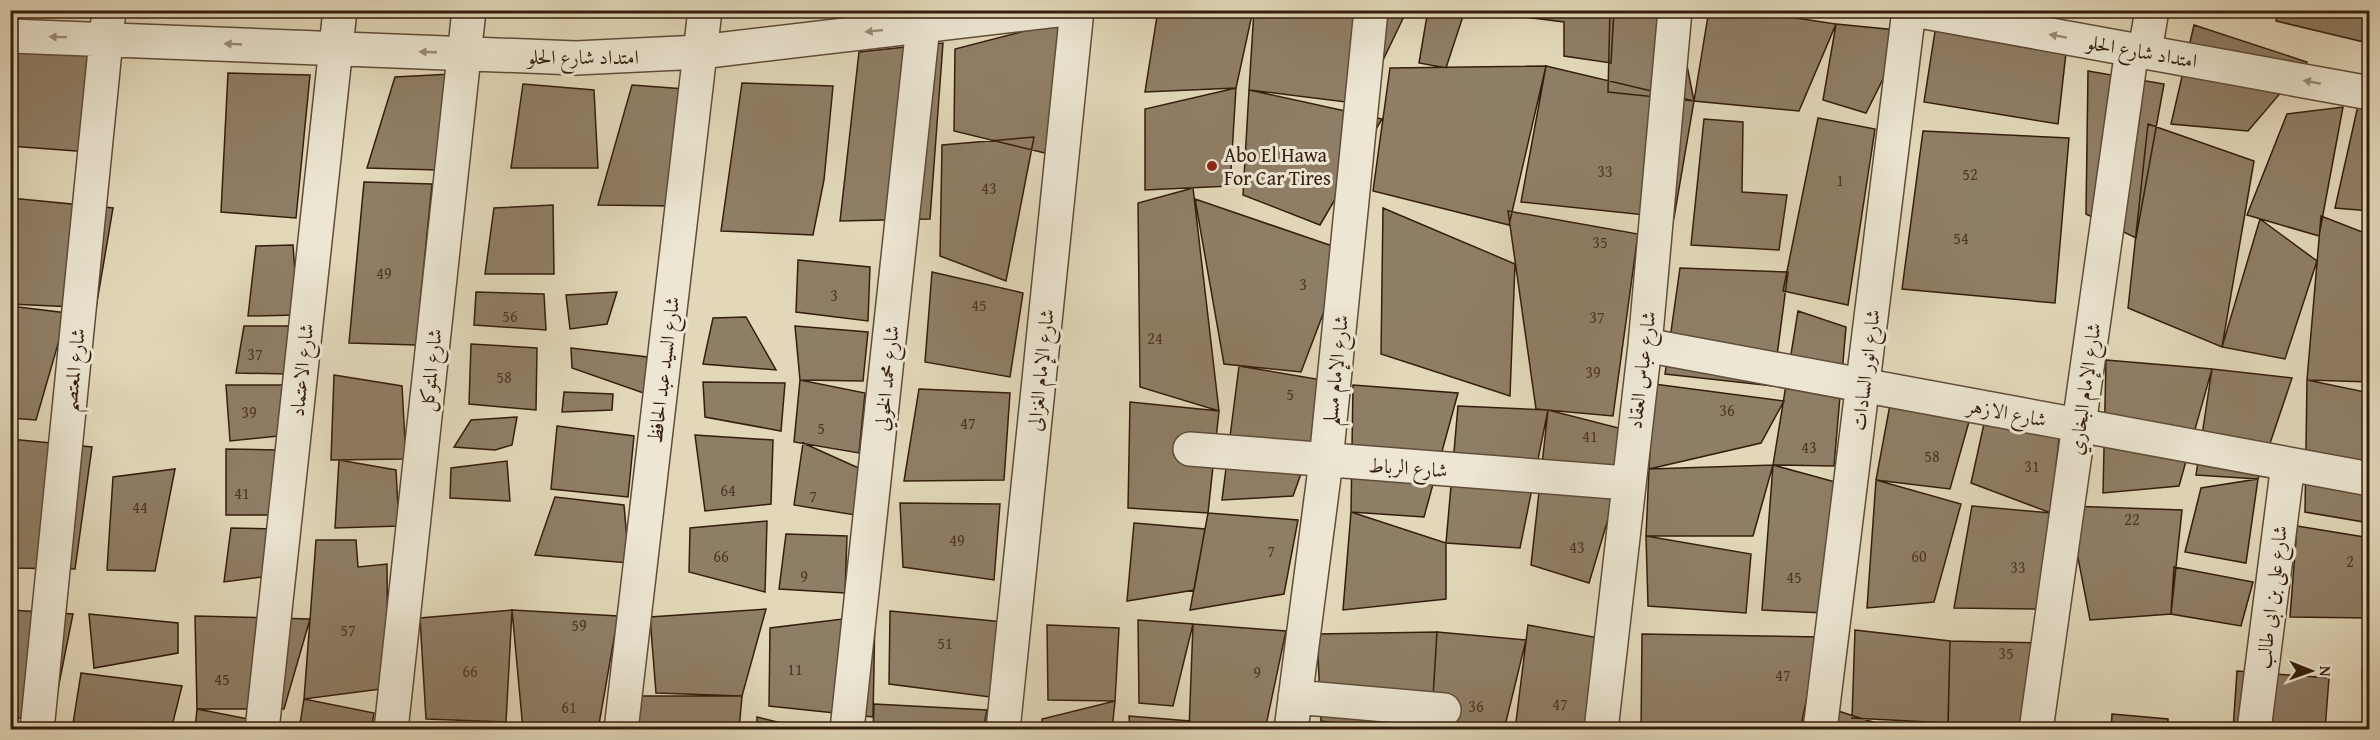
<svg xmlns="http://www.w3.org/2000/svg" width="2380" height="740" viewBox="0 0 2380 740" font-family="'Gentium Book Plus',Amiri,serif">
  <style>
    .building { fill: #8f7e66; stroke: #351d0d; stroke-width: 1.5 }
    .lines { fill: none; stroke-linecap: round; stroke-linejoin: round }
    .minor-casing { stroke: #604c38; stroke-width: 36 }
    .minor { stroke: #ece6d2; stroke-width: 33 }
    .oneway { fill: #9a8c79 }
    .poi-dot { fill: #8f2418; stroke: #ece6d2; stroke-width: 2 }
    .labels { text-anchor: middle; dominant-baseline: central; stroke-width: 6; stroke-linejoin: round; paint-order: stroke }
    .number-label { font-size: 16px; fill: #4c3523 }
    .street-label { font-size: 20px; fill: #351d0d; stroke: #ece6d2 }
    .poi-label { font-size: 20px; fill: #351d0d; stroke: #ece6d2; text-anchor: start }
  </style>
  <rect width="100%" height="100%" fill="#e2d8b9"/>
  <filter id="stains"><feTurbulence type="fractalNoise" baseFrequency=".00333" numOctaves="4"/><feColorMatrix values="0 0 0 0 .2 0 0 0 0 .09 0 0 0 0 .02 0 0 0 .5 -.17"/></filter>
  <radialGradient id="worn" r=".72"><stop offset=".6" stop-color="#630" stop-opacity="0"/><stop offset="1" stop-color="#630" stop-opacity=".3"/></radialGradient>
  <path class="building" d="M518,10H595V16Z
    M1158,10H1253L1236,88L1145,92Z
    M1254,10H1407L1362,104L1249,90Z
    M1428,10H1465L1446,68L1419,63Z
    M1493,10H1614L1611,63L1564,56V22L1492,13Z
    M1610,10H1676L1694,101L1608,92Z
    M1709,10H1744L1836,24L1799,111L1694,101Z
    M2228,10H2264L2262,16Z
    M2278,10H2370L2368,43L2276,21Z
    M1064,21L1045,153L954,131L955,49Z
    M1836,24L1907,31L1866,113L1823,100Z
    M1936,25L2067,44L2058,124L1924,102Z
    M2194,25L2307,62L2248,131L2171,124Z
    M943,43L930,219L840,221L859,52Z
    M92,49L89,152L10,146V53Z
    M2368,61L2370,211L2335,208Z
    M1546,66L1694,101L1674,218L1521,202Z
    M1546,66L1509,225L1373,191L1390,68Z
    M2088,71L2164,84L2136,238L2086,214Z
    M228,73L310,75L296,218L221,212Z
    M451,74L438,170L367,168L395,77Z
    M742,83L833,86L824,180L813,235L721,231Z
    M523,84L594,90L598,168H511Z
    M632,85L685,89L672,206L598,205Z
    M1236,88L1230,186L1145,190V109Z
    M1249,90L1382,119L1320,225L1243,195Z
    M2343,107L2319,236L2247,215L2287,114Z
    M1818,118L1875,129L1848,305L1783,291Z
    M1704,119L1743,122L1742,192L1787,195L1779,250L1691,245Z
    M2148,124L2254,161L2222,347L2128,308Z
    M1923,131L2069,138L2055,303L1902,289Z
    M1034,137L1006,281L940,256L942,145Z
    M364,182L432,184L416,345L349,343Z
    M1193,188L1219,411L1140,387L1138,203Z
    M10,198L113,208L96,308L10,304Z
    M1195,199L1347,251L1301,372L1224,364Z
    M553,205L554,274H485L494,208Z
    M1383,208L1515,264L1510,396L1381,354Z
    M1508,211L1638,234L1613,416L1536,409Z
    M2321,216L2370,235V382L2307,380Z
    M2260,219L2317,261L2285,359L2222,347Z
    M293,245L298,315L248,316L256,246Z
    M798,260L870,267L868,321L796,312Z
    M1680,268L1788,272L1773,386L1665,374Z
    M932,272L1023,293L1010,377L925,362Z
    M476,292L544,294L546,330L474,325Z
    M617,292L607,324L570,329L566,295Z
    M10,306L67,313L36,420L10,418Z
    M1798,311L1846,327L1834,466L1773,465Z
    M746,317L776,370L703,364L713,318Z
    M244,326H290L289,374L236,373Z
    M795,326L868,332L863,381L800,380Z
    M471,344L537,348L536,410L469,404Z
    M571,348L656,358L652,396L572,368Z
    M2106,360L2212,369L2179,486L2103,493Z
    M1239,366L1334,382L1293,496L1222,500Z
    M2212,369L2292,378L2258,479L2196,475Z
    M334,375L402,386L406,459L331,460Z
    M800,380L865,393L859,453L794,442Z
    M2307,380L2370,393V523L2305,512Z
    M703,382L785,383L781,431L705,417Z
    M1654,384L1784,401L1761,443L1649,469Z
    M226,385H286L288,435L230,441Z
    M1353,385L1458,393L1424,517L1351,512Z
    M919,389L1010,393L1004,480L904,481Z
    M564,392L613,394L612,410L562,412Z
    M1891,399L1972,411L1950,489L1876,480Z
    M1130,402L1219,411L1208,513L1128,508Z
    M1458,406L1548,410L1520,548L1446,543Z
    M1548,410L1634,432L1589,583L1531,565Z
    M1987,410L2060,430L2051,513L1971,483Z
    M517,417L512,445L495,450L454,447L471,420Z
    M557,426L634,436L628,497L551,489Z
    M695,435L773,440L771,504L705,511Z
    M10,439L92,447L75,569L10,568Z
    M803,443L863,470L855,515L794,505Z
    M226,449L278,450L279,515H226Z
    M339,460L396,470L399,526L335,528Z
    M507,461L510,501L450,498L451,468Z
    M1773,465L1839,483L1823,613L1762,610Z
    M1773,465L1753,536H1646L1649,469Z
    M175,469L155,571L107,570L113,477Z
    M2258,479L2246,563L2185,552L2201,488Z
    M1876,480L1961,504L1934,602L1867,608Z
    M555,497L624,505L629,563L535,555Z
    M900,503L1000,504L994,580L903,567Z
    M1972,506L2051,513L2041,609L1954,608Z
    M2068,506L2182,510L2171,614L2090,620Z
    M1351,512L1446,543V599L1343,610Z
    M1208,513L1298,520L1284,594L1190,610Z
    M767,521L765,592L689,572L690,528Z
    M1134,523L1205,529L1194,590L1127,601Z
    M2297,526L2370,538V618L2290,617Z
    M231,528L275,529L269,576L224,582Z
    M786,534L847,536L845,593L779,589Z
    M1646,536L1751,554L1746,613L1648,606Z
    M316,540H356L358,567L387,564L388,688L304,699Z
    M2174,567L2253,582L2241,626L2171,614Z
    M766,609L742,696L656,693L650,617Z
    M10,610L73,614L52,719L10,718Z
    M512,610L618,616L598,730H523Z
    M512,610L506,722L426,719L420,618Z
    M890,611L1014,623L990,697L889,684Z
    M89,614L178,623V653L94,668Z
    M875,615L873,717L769,706L770,628Z
    M195,616L310,619L284,709H197Z
    M1138,620L1193,624L1173,706L1139,703Z
    M1193,624L1286,631L1265,730H1189Z
    M1047,625L1119,628L1115,701L1048,700Z
    M1528,625L1610,640L1591,730H1515Z
    M1855,630L1950,641L1948,723L1852,718Z
    M1437,632L1526,640L1504,730H1431Z
    M1437,632L1431,730H1390L1321,721L1317,634Z
    M1642,634L1820,637L1800,730H1641Z
    M1950,641L2048,643L2017,730H1948Z
    M2362,670H2370V700H2363Z
    M2237,671L2329,678L2325,730H2233Z
    M81,673L182,686L171,730H72Z
    M639,696H742L739,730H638Z
    M304,699L374,713L371,730H299Z
    M1115,701L1112,730H1042V719Z
    M874,704L987,710L983,730H873Z
    M197,709L285,726L284,730H195Z
    M1835,710L1898,730H1834Z
    M2112,714L2168,719L2167,730H2111Z
    M1129,716L1190,721L1188,730H1130Z
    M757,717L810,730H757Z
    M1321,721L1390,730H1321Z"/>
  <g class="lines">
    <defs>
      <path id="minor" d="M1914,10L2370,93
        M10,36L576,58L700,52L1057,10
        M2145,51L2152,10
        M1645,345L2370,479
        M1190,449L1627,483
        M1295,697L1444,710
        M37,730L109,10
        M262,730L340,10
        M391,730L469,10
        M621,730L705,10
        M847,730L923,26
        M1003,730L1077,10
        M1291,730L1326,461L1371,10
        M1601,730L1645,345L1675,10
        M1820,730L1909,10
        M2036,730L2132,49
        M2254,730L2288,464"/>
    </defs>
    <use href="#minor" class="minor-casing"/>
    <use href="#minor" class="minor"/>
  </g>
  <defs><path id="oneway-solid" d="M-6-.8H1V-3.2L6.5 0L1 3.2V.8H-6Z" transform="scale(1.5)"/></defs>
  <g class="oneway">
    <use href="#oneway-solid" transform="translate(874 31) rotate(174)"/>
    <use href="#oneway-solid" transform="translate(2058 36) rotate(-170)"/>
    <use href="#oneway-solid" transform="translate(58 37) rotate(-179)"/>
    <use href="#oneway-solid" transform="translate(233 44) rotate(-177)"/>
    <use href="#oneway-solid" transform="translate(428 52) rotate(-178)"/>
    <use href="#oneway-solid" transform="translate(2312 82) rotate(-169)"/>
  </g>
  <circle class="poi-dot" cx="1212" cy="166" r="6"/>
  <g class="labels">
    <g class="number-label">
      <text x="1605" y="171">33</text>
      <text x="1970" y="174">52</text>
      <text x="1840" y="180">1</text>
      <text x="989" y="188">43</text>
      <text x="1961" y="238">54</text>
      <text x="1600" y="242">35</text>
      <text x="384" y="273">49</text>
      <text x="1303" y="284">3</text>
      <text x="834" y="295">3</text>
      <text x="979" y="305">45</text>
      <text x="510" y="316">56</text>
      <text x="1597" y="317">37</text>
      <text x="1155" y="338">24</text>
      <text x="255" y="354">37</text>
      <text x="1593" y="372">39</text>
      <text x="504" y="377">58</text>
      <text x="1290" y="394">5</text>
      <text x="1727" y="410">36</text>
      <text x="249" y="412">39</text>
      <text x="968" y="423">47</text>
      <text x="821" y="428">5</text>
      <text x="1590" y="436">41</text>
      <text x="1809" y="447">43</text>
      <text x="1932" y="456">58</text>
      <text x="2032" y="466">31</text>
      <text x="728" y="490">64</text>
      <text x="242" y="493">41</text>
      <text x="813" y="496">7</text>
      <text x="140" y="507">44</text>
      <text x="2132" y="519">22</text>
      <text x="957" y="540">49</text>
      <text x="1577" y="547">43</text>
      <text x="1271" y="551">7</text>
      <text x="721" y="556">66</text>
      <text x="1919" y="556">60</text>
      <text x="2350" y="561">2</text>
      <text x="2018" y="567">33</text>
      <text x="804" y="576">9</text>
      <text x="1794" y="577">45</text>
      <text x="579" y="625">59</text>
      <text x="348" y="630">57</text>
      <text x="945" y="643">51</text>
      <text x="2006" y="653">35</text>
      <text x="795" y="669">11</text>
      <text x="470" y="671">66</text>
      <text x="1257" y="672">9</text>
      <text x="1783" y="675">47</text>
      <text x="222" y="679">45</text>
      <text x="1560" y="704">47</text>
      <text x="1476" y="706">36</text>
      <text x="569" y="707">61</text>
    </g>
    <g class="street-label">
      <text transform="translate(2142 51) rotate(10)">امتداد شارع الحلو</text>
      <text x="583" y="56">امتداد شارع الحلو</text>
      <text transform="translate(73 370) rotate(-84)">شارع المعتصم</text>
      <text transform="translate(301 370) rotate(-84)">شارع الاعتماد</text>
      <text transform="translate(430 370) rotate(-84)">شارع المتوكل</text>
      <text transform="translate(663 370) rotate(-83)">شارع السيد عبد الحافظ</text>
      <text transform="translate(1040 370) rotate(-84)">شارع الإمام الغزالى</text>
      <text transform="translate(1335 370) rotate(-84)">شارع الإمام مسلم</text>
      <text transform="translate(1641 370) rotate(-83)">شارع عباس العقاد</text>
      <text transform="translate(1865 370) rotate(-83)">شارع انور السادات</text>
      <text transform="translate(886 378) rotate(-84)">شارع محمد الخولي</text>
      <text transform="translate(2084 389) rotate(-82)">شارع الإمام البخاري</text>
      <text transform="translate(2007 412) rotate(11)">شارع الازهر</text>
      <text transform="translate(1408 467) rotate(4)">شارع الرباط</text>
      <text transform="translate(2271 597) rotate(-83)">شارع على بن ابى طالب</text>
    </g>
    <g class="poi-label">
      <text x="1224" y="154">Abo El Hawa<tspan x="1224" dy="23">For Car Tires</tspan></text>
    </g>
  </g>
  <rect width="2380" height="740" fill="none" stroke="#e2d8b9" stroke-width="36"/>
  <rect x="12" y="12" width="2356" height="716" fill="none" stroke="#351d0d" stroke-width="3"/>
  <rect x="18" y="18" width="2344" height="704" fill="none" stroke="#351d0d" stroke-width="1.5"/>
  <g transform="translate(2311 671) rotate(91)" stroke="#ece6d2" stroke-width="4.5" paint-order="stroke">
  <path d="M0-4.5L10 22L0 15L-10 22Z" fill="#351d0d"/>
  <text y="-9" font-size="16" font-weight="bold" text-anchor="middle" fill="#351d0d">N</text>
  </g>
  <rect width="100%" height="100%" filter="url(#stains)"/>
  <rect width="100%" height="100%" fill="url(#worn)"/>
</svg>
